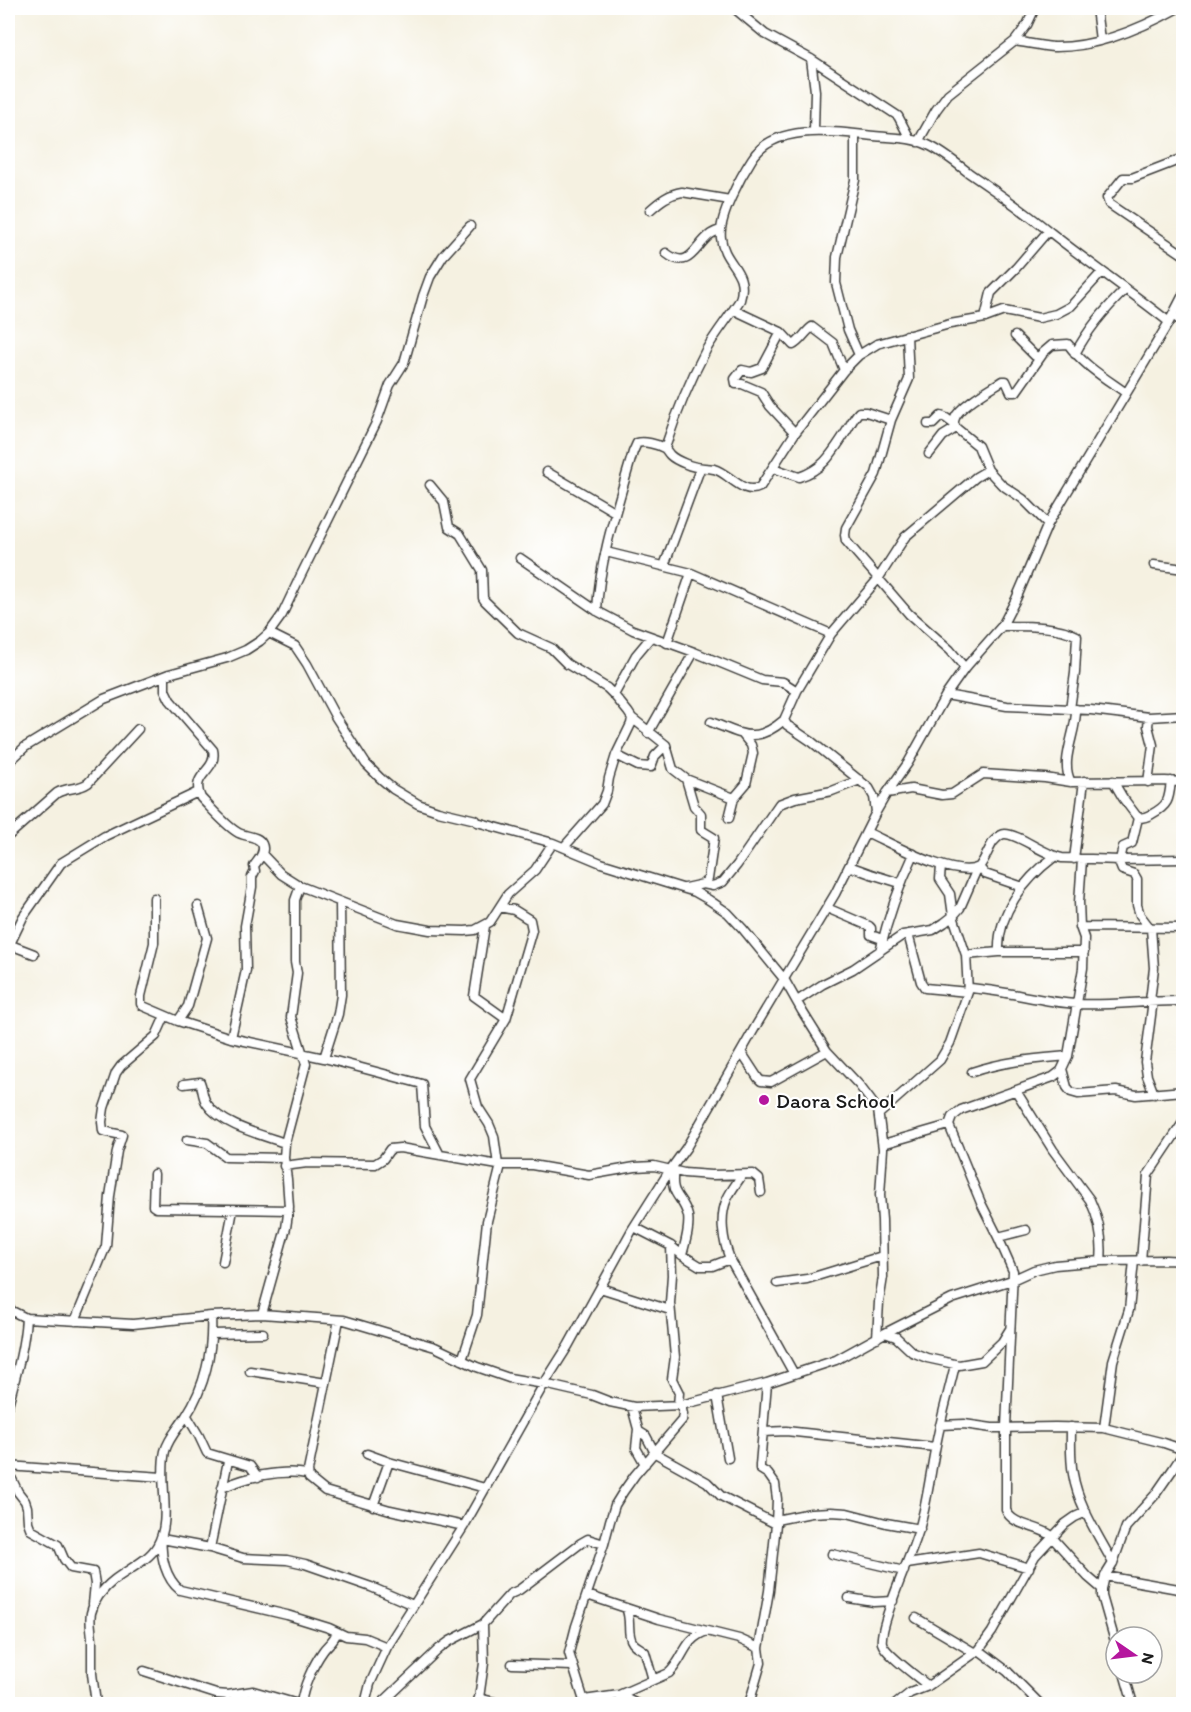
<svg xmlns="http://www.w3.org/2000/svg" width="1191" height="1712" viewBox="0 0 1191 1712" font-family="Itim,sans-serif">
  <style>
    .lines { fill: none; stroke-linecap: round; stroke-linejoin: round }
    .street-casing { stroke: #3d3c3a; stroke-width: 11 }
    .street { stroke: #fff; stroke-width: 8 }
    .poi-dot { fill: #b5179e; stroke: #fff; stroke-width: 2 }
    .labels { text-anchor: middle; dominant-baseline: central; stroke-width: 4.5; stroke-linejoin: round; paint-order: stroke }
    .poi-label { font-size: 21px; fill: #1c1c1c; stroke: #fff; text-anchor: start }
  </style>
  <rect width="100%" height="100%" fill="#fff"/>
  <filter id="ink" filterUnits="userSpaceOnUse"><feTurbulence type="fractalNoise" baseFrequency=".0167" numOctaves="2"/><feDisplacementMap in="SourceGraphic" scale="12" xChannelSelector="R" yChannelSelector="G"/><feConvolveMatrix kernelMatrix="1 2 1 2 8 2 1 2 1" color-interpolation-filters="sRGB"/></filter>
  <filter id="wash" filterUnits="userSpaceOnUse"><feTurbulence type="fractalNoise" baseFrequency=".008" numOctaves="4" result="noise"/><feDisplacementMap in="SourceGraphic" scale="24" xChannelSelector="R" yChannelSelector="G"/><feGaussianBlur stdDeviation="1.35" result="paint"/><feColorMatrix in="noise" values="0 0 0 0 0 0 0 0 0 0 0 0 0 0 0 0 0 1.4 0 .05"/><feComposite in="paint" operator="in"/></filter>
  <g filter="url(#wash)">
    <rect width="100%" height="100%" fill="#f5f1e1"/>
  </g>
  <g filter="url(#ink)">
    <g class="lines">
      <defs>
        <path id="street" d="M1096,8L1100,40
          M735,9L765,34L811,59L898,116L910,139
          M1015,41C1028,43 1041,46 1053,47C1095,48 1142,28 1178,8
          M811,59L815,91L814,131
          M855,134V180L837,257L836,283L848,330L859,355
          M918,142L936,110L948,94L1015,41L1027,25L1035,8
          M1184,158L1132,178H1123L1107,198L1109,204L1184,255
          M650,210C660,201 669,194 682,192L730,200
          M666,253C690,272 695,245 711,234C714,232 717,231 720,230
          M734,310L781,332L793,345C800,342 805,332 812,327L833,343L844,370
          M1173,315L1184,324
          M985,318L991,293L1016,268L1048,231
          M781,332L762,368L751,372L742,370L735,379L736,384H742L761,392L770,406L795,433
          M907,335L909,379L891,420L876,474L846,528L845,535L846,541L909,614L950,650L965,668
          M1015,336L1035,356L1038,357L1052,345L1068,344C1083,365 1105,378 1126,393
          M1075,354C1088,329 1106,308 1126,289
          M1042,355L1016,392H1011L1006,381H1002C991,388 959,406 955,418C953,423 954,424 956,428L978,446L988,470L1002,485L1023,499L1048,524
          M928,424H933L941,416L946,418L954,424
          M665,448C676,414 689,382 706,350C716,333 729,317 740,300C749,270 724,265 721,238C718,218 741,176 752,159C775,122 838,132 874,136C892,138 911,137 928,145C943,152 956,163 969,173C997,192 1024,211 1050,232C1089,263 1130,291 1169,322
          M929,454L943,436L956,428
          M773,468L799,477C824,469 832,453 846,432C850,426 853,418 859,412H866L891,420
          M547,472L615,512
          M430,485L444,502L449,527L460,534L482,570L483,598L485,601L518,633L551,648L567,664L607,688L614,695L628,712L632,718L631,724L616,755L609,778L607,791L602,804L564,847
          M606,552L691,573L831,634
          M520,558L597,611L633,630L694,652L762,680L783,682L797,691
          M1154,565L1184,569
          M664,566L700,469
          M597,611C599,560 619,501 633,452L637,443C644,441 657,444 664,448C667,450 667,452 670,455C674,459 681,462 686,464C697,469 704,467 714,469C729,473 743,496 760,487L795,433L844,370L859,355L877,344L950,324L985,318L1004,311L1039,318L1056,314L1071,306L1102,272
          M1002,626C1024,626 1058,625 1077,636L1075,673L1070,709
          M269,633L295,646L307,664L335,716L366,764L380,778L393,789L418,804L438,811L476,820L477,822L553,843L601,863L695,892L709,900L728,913L743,929L784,979L802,1011L827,1051L859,1085L878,1110L883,1149L880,1195L882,1220L883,1277L879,1302L877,1338
          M667,643L691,573
          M165,676V690L170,700L213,750C218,772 189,773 201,798C211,808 225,825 237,832C244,837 258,835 262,844C266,852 258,860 254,866L255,871L252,877V887L245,926L246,970L231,1038
          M614,695L636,655L651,637
          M946,695L1007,706L1091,710L1149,717L1184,715
          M632,718L666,745L673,769L686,779L734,798
          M711,722C742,734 755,745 784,720
          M648,733L694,652
          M616,755L638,766L651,767L655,756L666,745
          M8,763L25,747L104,699L169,674L227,658L246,650L260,641L269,633L282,615L300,577L377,421L390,385L404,363L423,296L430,277L443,256L470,226
          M1113,781L1123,798L1138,818
          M1071,782C1059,760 1077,733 1076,709
          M1148,782L1153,745L1148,726L1149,717
          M887,793L911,789L942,795L952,794L983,774L1045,778L1071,782L1165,781L1184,782
          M876,812L874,797L869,788L812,742L787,725L784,720L797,691L831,634L878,579L905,537L976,477L988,470
          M729,818L734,798L746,784L753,753L751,745L743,735
          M866,832C891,843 955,880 979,867C985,860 988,850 993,842C996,839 1000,834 1005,834C1019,834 1044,855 1062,858L1120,860L1184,859
          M8,836L57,793C67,787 78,790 88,783L138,729
          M262,854L281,874L300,886L397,924L430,930L465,931L475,930L490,922L508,894L535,870L553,843
          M1074,859L1084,781
          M1082,860L1079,902L1080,927L1084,938L1083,968L1068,1056L1061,1071L1053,1077L961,1110L952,1117L949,1125L981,1203L998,1237L1013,1271L1006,1427V1510C1011,1525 1037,1526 1049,1534L1088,1577L1102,1589
          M1118,860L1122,870L1134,874L1137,879V905L1140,915L1150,928
          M1120,860L1123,847L1132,843L1138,818C1144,818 1147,817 1152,814C1169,805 1169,799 1171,781
          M849,866L871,874L900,883
          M979,867L985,874L1023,887
          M703,884L713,886L723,882L737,865L779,804L795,798L832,791L860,780
          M685,888L703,884L708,879L714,838L701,830V814L694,806L686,779
          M154,898V943L141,996V1004L143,1006L178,1021L231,1038L324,1058L422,1084L425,1126L440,1155
          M827,908L869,926L871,928V935L882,939
          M485,926L474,996L506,1019
          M1080,927L1184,928
          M908,934L921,982L925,988L968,992
          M8,944L34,954
          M10,944L23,917L61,863L105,836L198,792
          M880,951C888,917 899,886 914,854
          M999,952C997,913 1025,879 1054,857
          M966,955L999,952H1084
          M968,988C1005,990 1041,1002 1077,1004C1113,1006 1148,1000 1184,1001
          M1153,1000L1145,1062L1147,1076L1154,1094
          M797,1001L823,984L853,969L903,935L933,930L944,923L953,916L960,908L977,869
          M1150,1001L1154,968L1151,928
          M178,1021L188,1006L207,938L198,906
          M741,1052L758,1078L761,1081L771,1082L827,1051
          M324,1058L338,1014L341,995L340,902
          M1062,1069L1067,1087L1071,1092L1078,1094L1116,1091L1136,1095L1184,1091
          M972,1072C1004,1061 1035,1059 1068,1056
          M184,1084L200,1082C203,1089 202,1097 207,1104C221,1125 262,1135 285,1143
          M1016,1091L1053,1150L1090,1200C1099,1219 1103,1240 1101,1261
          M879,1114L940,1060L950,1043L968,992L966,955L953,916L950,894L940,879L941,866
          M187,1140L207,1143L226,1157L284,1158
          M883,1144L949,1125
          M498,1165L494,1136L489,1124L478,1107L470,1079L506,1019L532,930L530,920L514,910L500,907
          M284,1166L307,1163L375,1164L383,1159L390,1149L400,1148L498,1165H532L589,1175L635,1167L654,1166L684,1173L711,1175L753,1174L759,1179L761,1192
          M674,1171C669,1197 683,1195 688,1216C690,1229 685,1243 682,1255
          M154,1174L153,1206L156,1208L289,1210
          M742,1175C737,1183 731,1190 727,1199C719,1217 723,1241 730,1259L794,1374
          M634,1227L671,1246L682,1255L700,1266H712L730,1259
          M998,1237L1026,1230
          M671,1246L672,1275L670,1303L675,1357L672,1379L679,1393L678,1405
          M1141,1261L1148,1175L1184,1121
          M223,1262L233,1210
          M777,1283L807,1279L882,1256
          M600,1288L670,1310
          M8,1309L26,1318L133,1324L211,1316L262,1314L344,1320L435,1347L477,1367L509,1378L544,1384L592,1395L610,1402L634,1407L681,1405L767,1383L836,1360L885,1333L952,1299L1012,1280L1034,1270L1055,1265L1101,1261L1166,1260L1184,1261
          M262,1314L286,1228L289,1207L287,1179L284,1158L285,1143L306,1064L291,1017L297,973L295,962V900L300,886
          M339,1320L308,1471L309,1478L325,1491L390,1510L464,1526
          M75,1321L106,1246L110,1196L117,1151L122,1135L103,1131L102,1122L104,1108L116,1073L121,1066L156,1036L165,1016
          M885,1333L896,1337L912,1352L927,1358L959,1365L982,1361L1002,1342L1010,1329
          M212,1334L263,1333
          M462,1360L477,1315L487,1221L501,1165
          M250,1371L326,1383
          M717,1395L728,1458
          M8,1405C16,1375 24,1349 26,1318
          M632,1407L638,1429L636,1448L645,1464
          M187,1416L199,1436L207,1453L250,1466L258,1477
          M940,1425L964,1424L992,1428L1055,1427L1104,1428L1164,1443L1184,1450
          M1071,1427C1071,1443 1070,1459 1073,1474C1078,1505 1098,1535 1113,1563
          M1104,1428L1113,1361L1129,1310L1134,1261
          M638,1431L646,1436L655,1453L707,1482L721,1496L776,1524
          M763,1432L786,1431L935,1447
          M367,1454L389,1462L485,1488
          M8,1466L162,1477
          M8,1471L18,1492L25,1501L27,1507L28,1522L31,1530L58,1545L64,1559L71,1568L93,1572L95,1584L93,1604
          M222,1488C245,1477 282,1469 307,1474
          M373,1506L389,1462
          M776,1520L811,1513L831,1512L847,1513L886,1523L920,1529
          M162,1539C160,1556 166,1579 180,1590L287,1615L329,1628L346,1636L365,1638L387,1647
          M162,1539L210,1548L243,1558L287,1560L305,1564L371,1587L413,1605
          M210,1548L228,1461
          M832,1554L904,1571
          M907,1564L979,1553L1029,1568
          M1105,1576L1184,1590
          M587,1595L659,1619L739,1639L759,1648
          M849,1598L874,1602L893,1601
          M626,1608C632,1620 626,1634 633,1643C636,1647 641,1648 645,1652L653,1680
          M916,1618L975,1653
          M1116,1645L1102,1596V1589L1105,1576L1113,1563L1126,1527L1155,1495L1173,1469L1184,1452
          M979,1650L1007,1671L1040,1704
          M512,1664L572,1666
          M144,1671L216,1694L228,1695L253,1691L298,1704
          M1124,1673L1133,1704
          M928,1686C918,1677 885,1654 882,1643C879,1627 906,1566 913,1547C926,1514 929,1480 936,1445C941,1418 949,1391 955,1365
          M619,1695L637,1704
          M479,1698L502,1704
          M584,1700L619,1695L669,1673C685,1658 683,1639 707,1631
          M96,1704C95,1694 93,1683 92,1673C92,1662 92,1651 92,1641C92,1631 89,1622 91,1613C94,1600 104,1588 114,1580C128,1569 148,1561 157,1546C173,1520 158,1481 165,1451C169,1437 178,1429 186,1416C205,1387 213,1351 211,1316
          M301,1704C303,1687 313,1665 323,1651C328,1644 334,1641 337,1632
          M365,1704L370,1684L387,1647L464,1526L544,1384L568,1346L632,1230L670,1170L686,1148L757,1024L835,894L876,812L887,793L908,763L946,695L965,668L1002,626L1016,599L1048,524L1169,322L1184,293
          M381,1704L439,1649L450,1641L483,1624L510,1594L519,1590L581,1543L588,1539L604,1544
          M476,1704L479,1698L484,1663L483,1624
          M585,1704L569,1653L576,1626L604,1544L610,1521L615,1505L623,1492L635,1475L682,1420L683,1414L681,1405
          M749,1704L761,1663L759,1648L769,1591L776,1524L777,1499L775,1484L768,1474L760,1469V1465L767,1383
          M896,1704L910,1693L928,1686L979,1650L992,1632L1035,1556L1065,1524L1075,1517L1086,1512"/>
      </defs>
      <use href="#street" class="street-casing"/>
      <use href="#street" class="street"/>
    </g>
  </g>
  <circle class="poi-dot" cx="764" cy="1100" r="6"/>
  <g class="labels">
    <g class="poi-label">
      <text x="776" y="1100">Daora School</text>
    </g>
  </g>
  <rect width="1191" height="1712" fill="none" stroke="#fff" stroke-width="30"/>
  <g transform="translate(1134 1655) rotate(104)"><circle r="28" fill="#ffffff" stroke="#a4a4a4" stroke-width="1.5"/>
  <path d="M0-4.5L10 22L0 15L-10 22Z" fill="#b5179e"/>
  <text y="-9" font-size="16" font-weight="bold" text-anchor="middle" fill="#1c1c1c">N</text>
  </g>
</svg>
